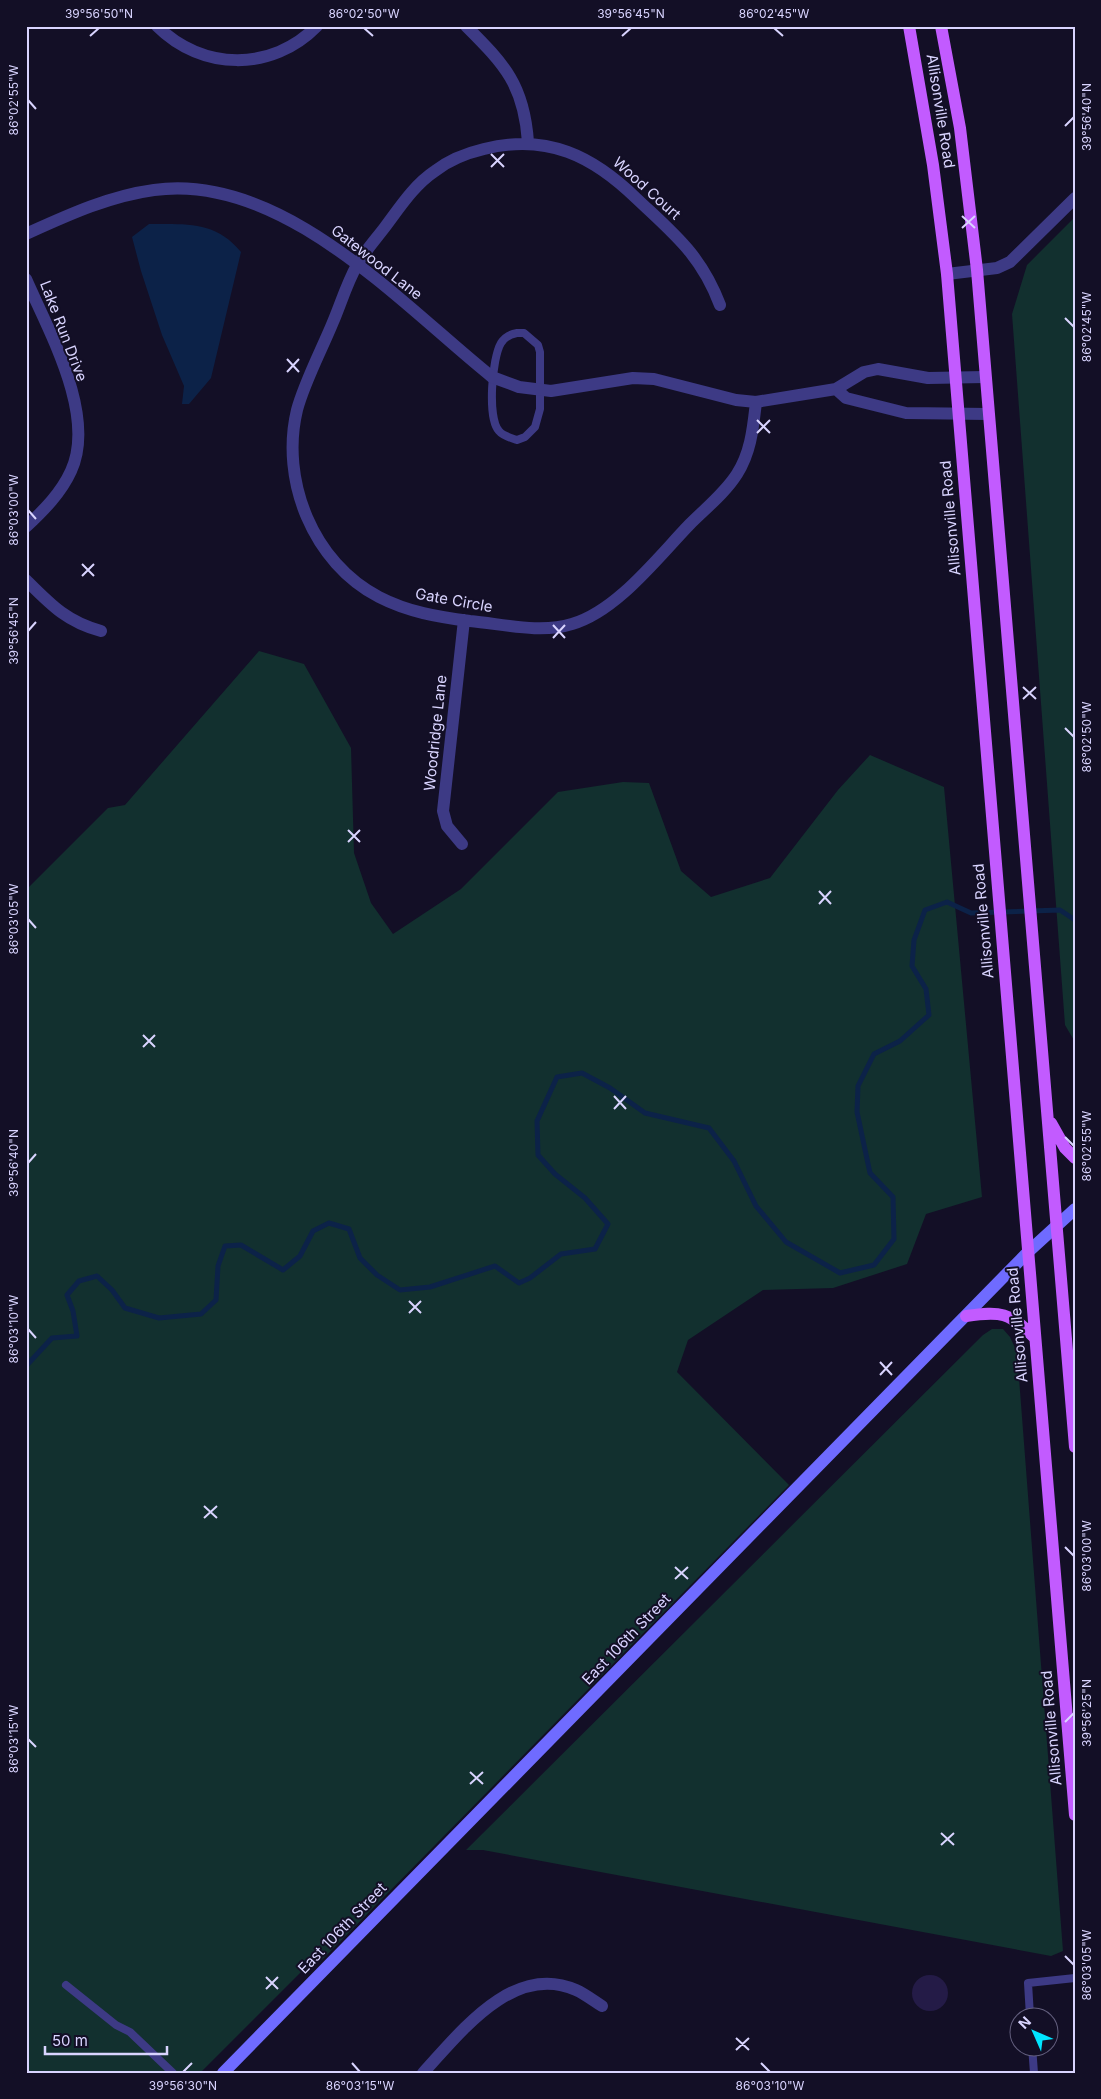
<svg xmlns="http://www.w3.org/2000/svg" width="1101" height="2099" viewBox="0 0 1101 2099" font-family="Inter,sans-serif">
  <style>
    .green { fill: #12302f }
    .water { fill: #0c2248 }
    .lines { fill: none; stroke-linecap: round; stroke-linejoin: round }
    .stream { stroke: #0c2248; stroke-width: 5 }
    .building { fill: #241b47 }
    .lane { stroke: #3d3a85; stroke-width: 8 }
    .street { stroke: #3d3a85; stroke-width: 12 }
    .secondary { stroke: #6f6bff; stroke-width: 12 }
    .primary { stroke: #c25bff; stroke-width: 12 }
    .ticks { fill: none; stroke: #d9d4ff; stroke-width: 2 }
    .labels { text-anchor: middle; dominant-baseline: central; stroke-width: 4; stroke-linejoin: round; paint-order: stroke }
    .street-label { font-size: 15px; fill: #d9d4ff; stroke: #130f26 }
    .neatline { fill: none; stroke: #d9d4ff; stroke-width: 2 }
    .ticks-label { font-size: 12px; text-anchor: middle; fill: #d9d4ff }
  </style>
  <rect width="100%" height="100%" fill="#130f26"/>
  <path class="green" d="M1075,217V1042L1065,1025L1012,314L1027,265Z
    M259,651L304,664L351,748L354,853L371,903L393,934L461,889L558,792L623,782L649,783L681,871L711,897L770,878L838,790L870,755L944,787L982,1197L926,1214L907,1264L833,1288L763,1290L688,1340L677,1372L789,1485L320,1962L315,1958L200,2073H26V890L108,808L125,805Z
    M992,1329H1003L1010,1337L1017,1352L1063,1951L1051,1956L483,1850H466L983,1335Z"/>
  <path class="water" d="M149,224C186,224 216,221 241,252L211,378L189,404H182L184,386L162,335L141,271L132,237Z"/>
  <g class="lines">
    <path class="stream" d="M26,1366L52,1338L77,1336L73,1311L67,1295L79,1281L97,1276L112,1290L125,1308L159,1318L201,1314L216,1300L218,1266L225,1246L241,1245L283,1270L300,1256L313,1231L329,1223L349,1229L360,1258L377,1275L400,1290L430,1287L495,1266L519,1283L530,1278L561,1254L595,1249L608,1224L585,1198L555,1174L538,1155L537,1121L557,1077L582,1073L610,1088L645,1113L709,1128L734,1161L756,1206L786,1242L840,1273L874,1265L894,1239L893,1197L870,1173L857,1112L858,1086L874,1054L900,1041L929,1015L926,989L912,966L914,940L925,910L947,902L971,913L1060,910L1075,920"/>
  </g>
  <path class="building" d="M912 1993a18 18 0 1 1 36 0a18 18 0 1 1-36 0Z"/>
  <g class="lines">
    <path class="lane" d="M517,333H524L538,345L540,352V409L535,427L525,437L517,440C511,438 503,436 499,431C487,418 492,358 501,343C505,337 510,334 517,333Z
      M66,1985L116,2025L130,2032L173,2073
      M1030,2016L1028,1983L1075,1978
      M1032,2046L1034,2073"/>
    <path class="street" d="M157,26C202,71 272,72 317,26
      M466,26C505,65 524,85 528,142
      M26,234C68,215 109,196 154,190C282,172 401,304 492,377L519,387L551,391L633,378L654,379L736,400L756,402L836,389L864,372L878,369L928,378L985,377
      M947,274L997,268L1010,262L1075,198
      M26,279C48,330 97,415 71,471C61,493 44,510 26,527
      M720,305C701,255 675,235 637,199C593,156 547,133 484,149C467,153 449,160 435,171C414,185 400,207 385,227C376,239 364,252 357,265C347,283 341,303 333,322C322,349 304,383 297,410C280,480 313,563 379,597C408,612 438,617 470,621C503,624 540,634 572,624C617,611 658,557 690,524C706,508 725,493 737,474C751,452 753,428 756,402
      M836,389L846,398L906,413L988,414
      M26,580C51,605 67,622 101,631
      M462,844L447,826L443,811L464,620
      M423,2073C460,2033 513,1962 576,1990C585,1994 594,2001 602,2006"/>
    <path class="secondary" d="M223,2073L1028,1252L1075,1209"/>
    <path class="primary" d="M909,26L933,165L947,274L1075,1815
      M941,26L960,128L977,270L1075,1447
      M1051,1123L1065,1148L1075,1158
      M966,1316C1001,1311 1009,1312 1035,1338"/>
  </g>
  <path class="ticks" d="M364,28L373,36M774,28L783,36M90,36L99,28M622,36L631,28M28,100L36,109M1065,126L1074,117M491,154L504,167M491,167L504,154M962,216L975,228M962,228L975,216M1065,318L1074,327M287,359L299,372M287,372L299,359M757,420L770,433M757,433L770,420M28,510L36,519M82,564L94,576M82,576L94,564M553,625L565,638M28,631L36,622M553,638L565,625M1023,687L1036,699M1023,699L1036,687M1065,728L1074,737M348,830L360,842M348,842L360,830M819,891L831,904M819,904L831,891M28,919L36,928M143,1035L155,1047M143,1047L155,1035M614,1096L626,1109M614,1109L626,1096M1065,1137L1074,1146M28,1163L36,1154M409,1301L421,1313M409,1313L421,1301M28,1329L36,1338M880,1362L892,1375M880,1375L892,1362M204,1506L217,1518M204,1518L217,1506M1065,1547L1074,1556M675,1567L688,1579M675,1579L688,1567M1065,1722L1074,1713M28,1739L36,1747M470,1772L483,1784M470,1784L483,1772M941,1833L954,1845M941,1845L954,1833M1065,1956L1074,1965M266,1977L278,1989M266,1989L278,1977M736,2038L749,2050M736,2050L749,2038M352,2063L360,2072M761,2063L770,2072M183,2072L192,2063"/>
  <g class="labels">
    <g class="street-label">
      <text transform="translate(941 111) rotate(81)">Allisonville Road</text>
      <text transform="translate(647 188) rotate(42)">Wood Court</text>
      <text transform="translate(377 262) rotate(38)">Gatewood Lane</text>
      <text transform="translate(64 331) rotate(69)">Lake Run Drive</text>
      <text transform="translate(950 518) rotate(-95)">Allisonville Road</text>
      <text transform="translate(454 600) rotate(10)">Gate Circle</text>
      <text transform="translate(435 733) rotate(-84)">Woodridge Lane</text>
      <text transform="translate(983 921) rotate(-95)">Allisonville Road</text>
      <text transform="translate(1017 1325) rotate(-95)">Allisonville Road</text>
      <text transform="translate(626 1639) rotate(-46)">East 106th Street</text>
      <text transform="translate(1051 1728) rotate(-95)">Allisonville Road</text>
      <text transform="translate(342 1928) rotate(-46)">East 106th Street</text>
    </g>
  </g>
  <rect width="1101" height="2099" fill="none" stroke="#130f26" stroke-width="55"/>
  <g transform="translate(1034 2032) rotate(315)"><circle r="24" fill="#130f26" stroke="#625e7d"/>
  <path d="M0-4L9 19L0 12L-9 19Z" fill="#00e5ff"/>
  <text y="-8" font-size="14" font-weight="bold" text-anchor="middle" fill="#d9d4ff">N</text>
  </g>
  <path d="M45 2046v8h122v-8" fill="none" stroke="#d9d4ff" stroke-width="2.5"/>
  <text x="52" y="2046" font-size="15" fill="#d9d4ff" stroke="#130f26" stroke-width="4" paint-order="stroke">50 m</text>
  <rect x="28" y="28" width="1046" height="2044" class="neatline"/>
  <g class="ticks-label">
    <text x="99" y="18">39°56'50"N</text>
    <text x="364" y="18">86°02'50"W</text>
    <text x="631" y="18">39°56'45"N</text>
    <text x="774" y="18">86°02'45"W</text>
    <text transform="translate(14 100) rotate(-90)" y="4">86°02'55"W</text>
    <text transform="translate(1087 117) rotate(-90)" y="4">39°56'40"N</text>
    <text transform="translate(1087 327) rotate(-90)" y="4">86°02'45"W</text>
    <text transform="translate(14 510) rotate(-90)" y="4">86°03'00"W</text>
    <text transform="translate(14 631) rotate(-90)" y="4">39°56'45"N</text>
    <text transform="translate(1087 737) rotate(-90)" y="4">86°02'50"W</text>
    <text transform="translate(14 919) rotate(-90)" y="4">86°03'05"W</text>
    <text transform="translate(1087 1146) rotate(-90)" y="4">86°02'55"W</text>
    <text transform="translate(14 1163) rotate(-90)" y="4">39°56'40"N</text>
    <text transform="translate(14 1329) rotate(-90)" y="4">86°03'10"W</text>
    <text transform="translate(1087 1556) rotate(-90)" y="4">86°03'00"W</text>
    <text transform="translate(1087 1713) rotate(-90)" y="4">39°56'25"N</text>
    <text transform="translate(14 1739) rotate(-90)" y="4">86°03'15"W</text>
    <text transform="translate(1087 1965) rotate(-90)" y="4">86°03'05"W</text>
    <text x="183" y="2090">39°56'30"N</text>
    <text x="360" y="2090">86°03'15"W</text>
    <text x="770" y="2090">86°03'10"W</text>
  </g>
</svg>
